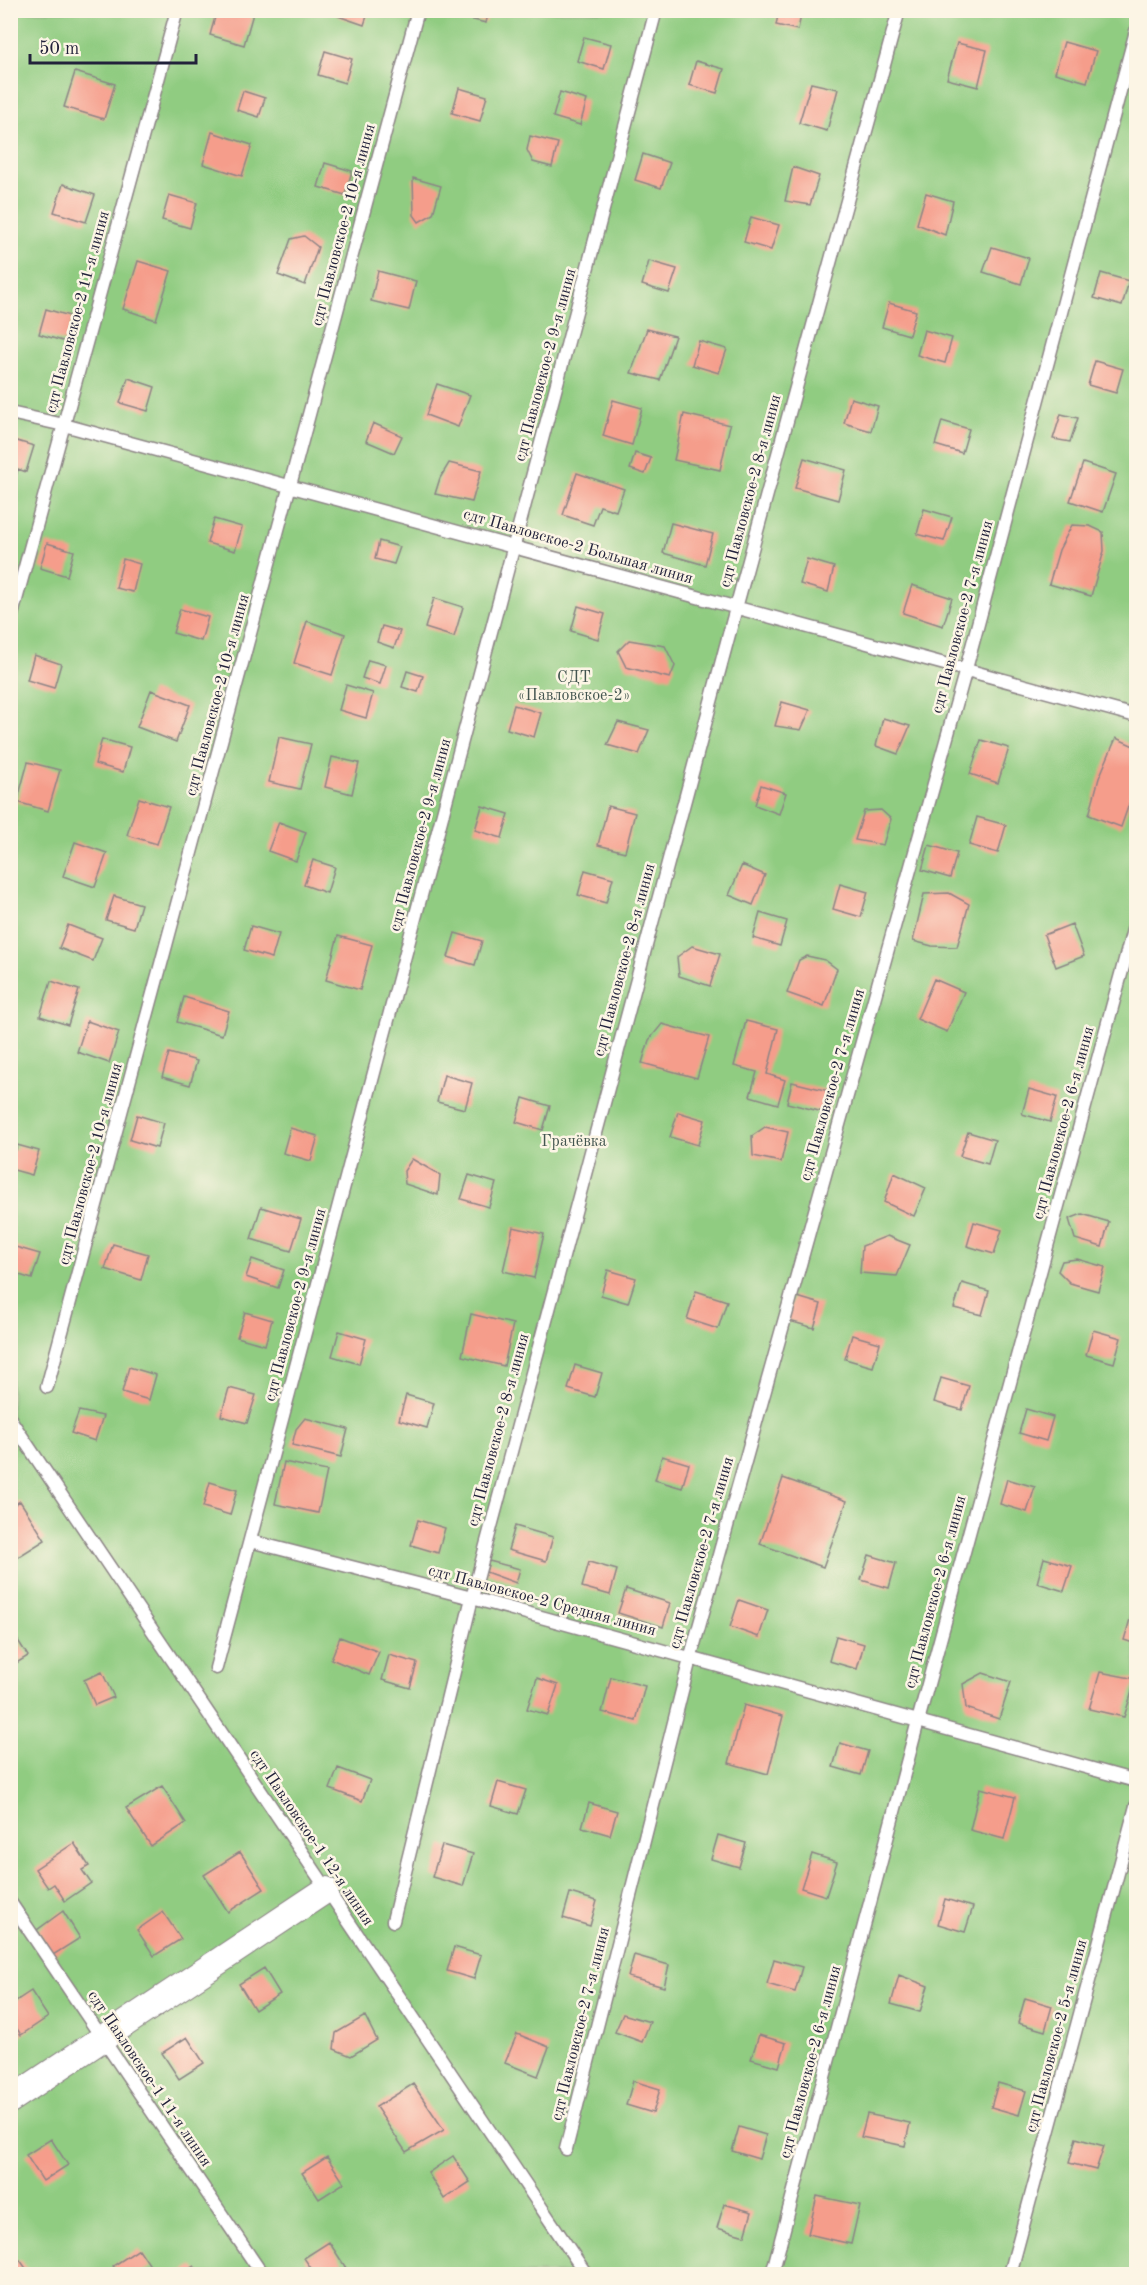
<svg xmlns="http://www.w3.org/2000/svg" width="1147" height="2285" viewBox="0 0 1147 2285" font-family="'Old Standard TT',serif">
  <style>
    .green { fill: #90cc81; stroke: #59775e; stroke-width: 1.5 }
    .building { fill: #f59d8b }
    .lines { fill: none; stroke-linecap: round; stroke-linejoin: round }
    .lane-casing { stroke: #8c8485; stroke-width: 15 }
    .street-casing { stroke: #8c8485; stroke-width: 28 }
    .lane { stroke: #fff; stroke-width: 12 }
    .street { stroke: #fff; stroke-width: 26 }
    .labels { text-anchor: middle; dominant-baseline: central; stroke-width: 5; stroke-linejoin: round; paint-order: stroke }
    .street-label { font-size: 16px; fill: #22223b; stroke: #fcf5e5 }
    .park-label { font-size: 16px; fill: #435550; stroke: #fcf5e5 }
  </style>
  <rect width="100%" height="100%" fill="#fcf5e5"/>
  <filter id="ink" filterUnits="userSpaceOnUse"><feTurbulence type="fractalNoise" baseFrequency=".0167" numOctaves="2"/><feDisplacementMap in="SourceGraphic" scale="12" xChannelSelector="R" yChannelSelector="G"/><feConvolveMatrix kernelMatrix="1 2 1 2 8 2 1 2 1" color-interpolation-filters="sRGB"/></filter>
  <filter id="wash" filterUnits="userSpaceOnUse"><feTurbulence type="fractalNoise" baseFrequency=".008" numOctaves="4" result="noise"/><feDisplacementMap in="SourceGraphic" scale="24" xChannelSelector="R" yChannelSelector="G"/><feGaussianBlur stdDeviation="1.35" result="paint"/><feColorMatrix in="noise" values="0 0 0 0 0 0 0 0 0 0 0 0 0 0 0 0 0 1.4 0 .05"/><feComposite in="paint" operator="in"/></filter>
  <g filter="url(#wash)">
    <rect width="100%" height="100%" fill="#f7e7cf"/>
    <path class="green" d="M11,11H1136V2274H11Z"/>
    <g id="blocks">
      <path class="building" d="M217,10H254L244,45L210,35Z
        M340,10H369L364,25L338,16Z
        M458,10H489L486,23L457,16Z
        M779,10H802L798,30L776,25Z
        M584,37L611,44L604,69L577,61Z
        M1064,42L1096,51L1087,82L1055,73Z
        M957,43L987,50L978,87L947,79Z
        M325,51L352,59L345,83L318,75Z
        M696,61L724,69L717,93L689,85Z
        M75,72L115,84L104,119L64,107Z
        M811,83L838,89L827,131L799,123Z
        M459,88L487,96L480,121L452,113Z
        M243,91L265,98L259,117L237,110Z
        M560,92L587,100L580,125L553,117Z
        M212,132L252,145L242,176L203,164Z
        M530,136L558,143L552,167L533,162L527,150Z
        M643,154L670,163L661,188L635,180Z
        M325,163L352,171L345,195L318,187Z
        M793,167L819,176L810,205L785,201Z
        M413,178L441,186L433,214L419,222L414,215Z
        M63,184L95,195L86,222L54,212Z
        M926,193L953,201L945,235L917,224Z
        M169,195L197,203L190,228L162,220Z
        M751,217L779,225L771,250L744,242Z
        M304,236L318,247L305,285L278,275L291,239Z
        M992,247L1029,258L1021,284L983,272Z
        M138,261L171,271L156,320L123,309Z
        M649,261L677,269L669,293L642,285Z
        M378,271L416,281L409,310L371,301Z
        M1101,273L1129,281L1122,306L1094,298Z
        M889,303L916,311L909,335L882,327Z
        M46,309L73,317L66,342L39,334Z
        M647,329L675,336L660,380L631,373Z
        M924,330L952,338L945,363L917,355Z
        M699,341L727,349L719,373L692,365Z
        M1095,361L1123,369L1116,393L1088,385Z
        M128,378L155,387L148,411L120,403Z
        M437,384L470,395L458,427L426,415Z
        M851,398L878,406L871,431L844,423Z
        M613,400L642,408L632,445L603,436Z
        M684,414L730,425L720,470L674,460Z
        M1061,414L1078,418L1070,442L1053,439Z
        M942,421L969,429L962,453L935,445Z
        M373,423L402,436L394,453L366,441Z
        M10,439L34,446L26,472L18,469L11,494Z
        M635,453L651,458L645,474L630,469Z
        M804,458L846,470L838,500L795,488Z
        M449,463L481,471L472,502L435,494L440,478Z
        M1083,463L1116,474L1103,512L1070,501Z
        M577,473L624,489L616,511L600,506L593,525L563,515Z
        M924,509L952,517L944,541L917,534Z
        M214,519L242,527L235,551L207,543Z
        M671,523L713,534L705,565L663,553Z
        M1072,525L1090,526L1103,532L1104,551L1091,596L1049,584L1059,550Z
        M379,541L400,547L394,564L375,559Z
        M47,543L74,551L67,576L40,568Z
        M123,559L140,564L133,592L116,588Z
        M807,559L834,567L828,592L800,584Z
        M912,585L952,598L943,626L903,613Z
        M434,598L463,607L454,637L425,628Z
        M578,606L605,614L598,639L571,631Z
        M180,609L208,617L201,641L173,633Z
        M307,621L345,634L332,675L294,663Z
        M382,626L400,631L394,648L377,642Z
        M629,640L665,646L675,666L670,678L626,667L618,651Z
        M34,655L61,664L54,688L27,680Z
        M368,660L386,665L380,684L362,678Z
        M407,671L423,676L418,692L402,687Z
        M346,685L373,693L366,718L339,710Z
        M151,690L190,705L176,742L137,727Z
        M782,702L810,710L801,730L775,726Z
        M514,705L541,713L534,737L507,729Z
        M883,718L910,726L898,754L876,746Z
        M618,722L649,730L639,754L607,745Z
        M279,737L311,744L300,789L269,782Z
        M1116,738L1136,747V784L1121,827L1089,815L1099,778Z
        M102,739L130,747L123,772L95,764Z
        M981,740L1009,748L998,783L970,774Z
        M332,757L359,763L352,794L325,787Z
        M28,762L60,770L48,811L17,802Z
        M761,785L786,793L779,814L755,805Z
        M139,798L169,807L157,844L127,835Z
        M482,806L509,814L502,838L475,830Z
        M608,806L635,813L625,852L598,845Z
        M881,810L891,819L883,845L855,840L864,811Z
        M977,817L1006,825L998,853L969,845Z
        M279,822L306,832L296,861L268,851Z
        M75,842L107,853L95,887L63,876Z
        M929,845L957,853L950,878L922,870Z
        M313,860L335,867L327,893L304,885Z
        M742,865L765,875L753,905L729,895Z
        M585,870L613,878L606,903L578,895Z
        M840,884L868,892L861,917L833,909Z
        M949,893L969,904L957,947L932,946L913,941L924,894Z
        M114,896L141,904L134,928L106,920Z
        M760,913L787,921L780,946L753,938Z
        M1072,924L1084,956L1056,967L1044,935Z
        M68,925L102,938L93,961L59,948Z
        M251,926L279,934L272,958L244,950Z
        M455,933L482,941L475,965L448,957Z
        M338,936L372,945L360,990L326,980Z
        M692,946L720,954L710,986L679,976L677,957Z
        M807,956L825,960L837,969L824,1006L787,993L799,960Z
        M934,979L964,992L947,1032L917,1019Z
        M51,981L79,990L68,1025L40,1016Z
        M184,997L229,1011L222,1035L177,1022Z
        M87,1021L119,1032L109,1063L77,1052Z
        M746,1021L778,1029L767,1074L785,1080L778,1104L750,1096L757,1072L734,1066Z
        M662,1024L709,1037L697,1078L642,1063L649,1040Z
        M169,1053L197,1061L190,1085L162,1077Z
        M444,1075L472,1083L465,1109L437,1102Z
        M792,1082L833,1092L827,1113L787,1103Z
        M1029,1089L1057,1097L1050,1122L1022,1114Z
        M523,1098L550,1106L543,1130L516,1122Z
        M678,1112L705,1120L698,1145L670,1137Z
        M137,1115L164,1123L157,1148L130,1140Z
        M765,1127L788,1132L781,1162L753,1156L752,1136Z
        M290,1128L318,1136L311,1161L283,1153Z
        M968,1132L995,1140L988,1164L960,1156Z
        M17,1145L39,1151L32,1175L10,1169V1149L16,1150Z
        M412,1159L440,1175L438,1195L405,1184L404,1171Z
        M894,1173L926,1188L914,1216L884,1202Z
        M469,1175L496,1183L489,1207L461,1199Z
        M261,1207L301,1219L291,1251L251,1239Z
        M1082,1214L1109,1222L1102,1247L1075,1239L1069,1219Z
        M974,1222L1002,1230L994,1254L967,1246Z
        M513,1227L544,1234L534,1278L503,1271Z
        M887,1236L910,1245L897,1276L860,1273L862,1246Z
        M113,1244L148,1254L141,1280L105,1269Z
        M12,1246L40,1254L32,1279L10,1272Z
        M252,1259L284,1270L278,1288L246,1277Z
        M1077,1259L1105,1267L1098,1291L1070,1283L1058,1271L1062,1261Z
        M608,1270L636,1278L628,1303L601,1295Z
        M962,1283L989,1291L982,1315L954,1308Z
        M696,1291L727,1301L718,1329L687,1319Z
        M794,1296L821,1304L814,1328L786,1320Z
        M245,1312L272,1320L265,1345L237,1337Z
        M471,1314L513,1324L504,1366L462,1356Z
        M1093,1330L1121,1338L1114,1363L1086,1355Z
        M339,1331L366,1339L359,1364L332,1356Z
        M852,1335L880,1343L873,1367L845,1359Z
        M575,1365L602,1373L595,1397L568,1389Z
        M129,1367L156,1375L149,1400L122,1392Z
        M941,1378L969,1386L962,1410L934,1402Z
        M229,1388L256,1395L247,1423L221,1416Z
        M406,1395L434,1403L427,1428L399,1420Z
        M1026,1409L1053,1417L1046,1441L1019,1433Z
        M79,1411L103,1416L95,1441L71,1433Z
        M305,1418L348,1429L341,1457L292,1445L296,1429Z
        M662,1456L689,1464L682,1488L655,1480Z
        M284,1462L327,1471L318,1513L275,1504Z
        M783,1478L847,1501L823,1567L760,1544Z
        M1007,1479L1035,1487L1027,1512L1000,1504Z
        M210,1482L237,1490L230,1515L203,1507Z
        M20,1501L45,1540L18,1557L10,1545V1507Z
        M418,1520L445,1528L438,1553L411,1545Z
        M515,1526L553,1537L546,1561L508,1550Z
        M869,1555L896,1563L889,1588L861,1580Z
        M1044,1558L1072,1566L1064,1591L1037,1583Z
        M489,1561L520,1569L516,1583L486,1572Z
        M589,1562L617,1570L610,1595L582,1587Z
        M626,1589L670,1603L663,1627L618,1613Z
        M739,1600L768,1610L759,1637L730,1627Z
        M1132,1612L1136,1614V1644L1124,1640Z
        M10,1628L28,1656L10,1667Z
        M836,1636L864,1644L857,1669L829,1661Z
        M340,1637L379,1652L369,1675L331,1659Z
        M389,1655L417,1663L410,1688L382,1680Z
        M102,1672L114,1697L95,1705L84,1680Z
        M1100,1672L1136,1679L1124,1717L1089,1709Z
        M983,1673L1011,1682L999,1719L966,1708L963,1684Z
        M611,1677L645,1686L636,1721L602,1712Z
        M537,1678L558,1685L548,1715L527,1709Z
        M744,1705L783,1716L768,1774L729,1763Z
        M840,1743L868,1751L861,1775L833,1767Z
        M338,1768L370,1780L362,1801L330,1789Z
        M498,1782L526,1790L518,1814L491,1806Z
        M162,1786L186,1823L151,1846L126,1808Z
        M980,1788L1015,1797L1004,1839L970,1830Z
        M589,1803L617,1811L610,1835L582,1827Z
        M718,1835L746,1843L739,1867L711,1859Z
        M74,1843L89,1866L82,1870L91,1883L65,1901L54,1884L48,1888L35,1869Z
        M442,1845L473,1854L463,1886L432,1877Z
        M240,1852L264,1889L228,1912L204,1875Z
        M812,1854L837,1862L826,1896L801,1888Z
        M570,1893L597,1901L590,1926L563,1918Z
        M945,1899L973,1907L965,1932L938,1924Z
        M63,1911L80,1938L53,1955L37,1930Z
        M163,1912L181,1939L154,1956L137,1930Z
        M454,1947L481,1955L474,1979L447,1971Z
        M634,1955L669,1965L664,1987L628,1977Z
        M774,1959L802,1967L795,1992L767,1984Z
        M264,1968L280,1994L255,2010L239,1984Z
        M899,1975L928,1986L920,2012L891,2004Z
        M31,1991L48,2017L21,2035L10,2018V2005Z
        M1025,1998L1052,2006L1045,2031L1018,2023Z
        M623,2014L650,2022L642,2042L615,2032Z
        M365,2016L377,2040L351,2056L334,2049L336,2033Z
        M517,2034L549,2047L538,2076L505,2063Z
        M759,2035L786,2043L779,2067L751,2059Z
        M187,2037L204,2063L179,2079L162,2053Z
        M633,2081L660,2089L653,2113L626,2105Z
        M998,2083L1026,2091L1019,2115L991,2107Z
        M413,2084L444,2130L406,2152L376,2107Z
        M867,2114L910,2123L905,2146L861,2137Z
        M739,2127L766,2135L759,2159L732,2151Z
        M1076,2138L1104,2146L1096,2170L1069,2163Z
        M51,2139L68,2165L43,2181L26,2155Z
        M453,2156L470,2182L444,2199L428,2173Z
        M327,2157L344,2183L319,2199L302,2173Z
        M817,2196L860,2205L851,2244L808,2234Z
        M724,2204L752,2212L745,2236L717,2228Z
        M329,2242L346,2268L335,2274H315L304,2258Z
        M139,2249L151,2267L139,2274H120L113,2266Z
        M20,2260L30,2274H10V2266Z
        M194,2266L200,2274H181Z"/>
    </g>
  </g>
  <g filter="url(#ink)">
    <use href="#blocks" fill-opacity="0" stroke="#8c8485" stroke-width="1.5"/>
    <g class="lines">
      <defs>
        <path id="lane" d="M10,413L64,425L1136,716
          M10,622L177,10
          M47,1387L418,10
          M10,1419L586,2274
          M250,1541L472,1598L1136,1781
          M216,1668L656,10
          M10,1902L262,2274
          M393,1921L472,1598L736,608L899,10
          M566,2149L690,1659L966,669L1136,31
          M772,2274L918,1721L1136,919
          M1010,2274L1136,1806"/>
        <path id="street" d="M10,2100L326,1890"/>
      </defs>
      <use href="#lane" class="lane-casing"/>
      <use href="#street" class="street-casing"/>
      <use href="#lane" class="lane"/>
      <use href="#street" class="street"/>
    </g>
  </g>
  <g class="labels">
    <g class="street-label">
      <text transform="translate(344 225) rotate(-75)">сдт Павловское-2 10-я линия</text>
      <text transform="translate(78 312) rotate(-75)">сдт Павловское-2 11-я линия</text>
      <text transform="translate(546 365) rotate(-75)">сдт Павловское-2 9-я линия</text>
      <text transform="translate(751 491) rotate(-75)">сдт Павловское-2 8-я линия</text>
      <text transform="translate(578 547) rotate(16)">сдт Павловское-2 Большая линия</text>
      <text transform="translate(963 617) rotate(-75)">сдт Павловское-2 7-я линия</text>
      <text transform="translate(218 695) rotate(-75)">сдт Павловское-2 10-я линия</text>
      <text transform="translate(421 835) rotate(-75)">сдт Павловское-2 9-я линия</text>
      <text transform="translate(625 960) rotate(-75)">сдт Павловское-2 8-я линия</text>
      <text transform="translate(833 1085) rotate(-74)">сдт Павловское-2 7-я линия</text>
      <text transform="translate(1064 1123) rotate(-75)">сдт Павловское-2 6-я линия</text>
      <text transform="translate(91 1164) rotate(-75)">сдт Павловское-2 10-я линия</text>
      <text transform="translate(296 1305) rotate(-75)">сдт Павловское-2 9-я линия</text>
      <text transform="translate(499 1430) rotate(-75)">сдт Павловское-2 8-я линия</text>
      <text transform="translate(702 1553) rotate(-74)">сдт Павловское-2 7-я линия</text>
      <text transform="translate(936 1592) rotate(-75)">сдт Павловское-2 6-я линия</text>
      <text transform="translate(542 1601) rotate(15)">сдт Павловское-2 Средняя линия</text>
      <text transform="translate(311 1838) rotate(56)">сдт Павловское-1 12-я линия</text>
      <text transform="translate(581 2024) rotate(-76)">сдт Павловское-2 7-я линия</text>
      <text transform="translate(1057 2036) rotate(-75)">сдт Павловское-2 5-я линия</text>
      <text transform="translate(811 2062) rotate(-75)">сдт Павловское-2 6-я линия</text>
      <text transform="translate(149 2079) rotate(56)">сдт Павловское-1 11-я линия</text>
    </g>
    <g class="park-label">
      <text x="574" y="678">СДТ<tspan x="574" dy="18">«Павловское-2»</tspan></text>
      <text x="574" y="1142">Грачёвка</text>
    </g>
  </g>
  <rect width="1147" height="2285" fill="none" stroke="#fcf5e5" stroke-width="36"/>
  <path d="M30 54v9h166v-9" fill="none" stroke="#22223b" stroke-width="3"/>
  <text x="39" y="54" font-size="18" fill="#22223b" stroke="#fcf5e5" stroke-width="4.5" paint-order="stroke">50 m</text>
</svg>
